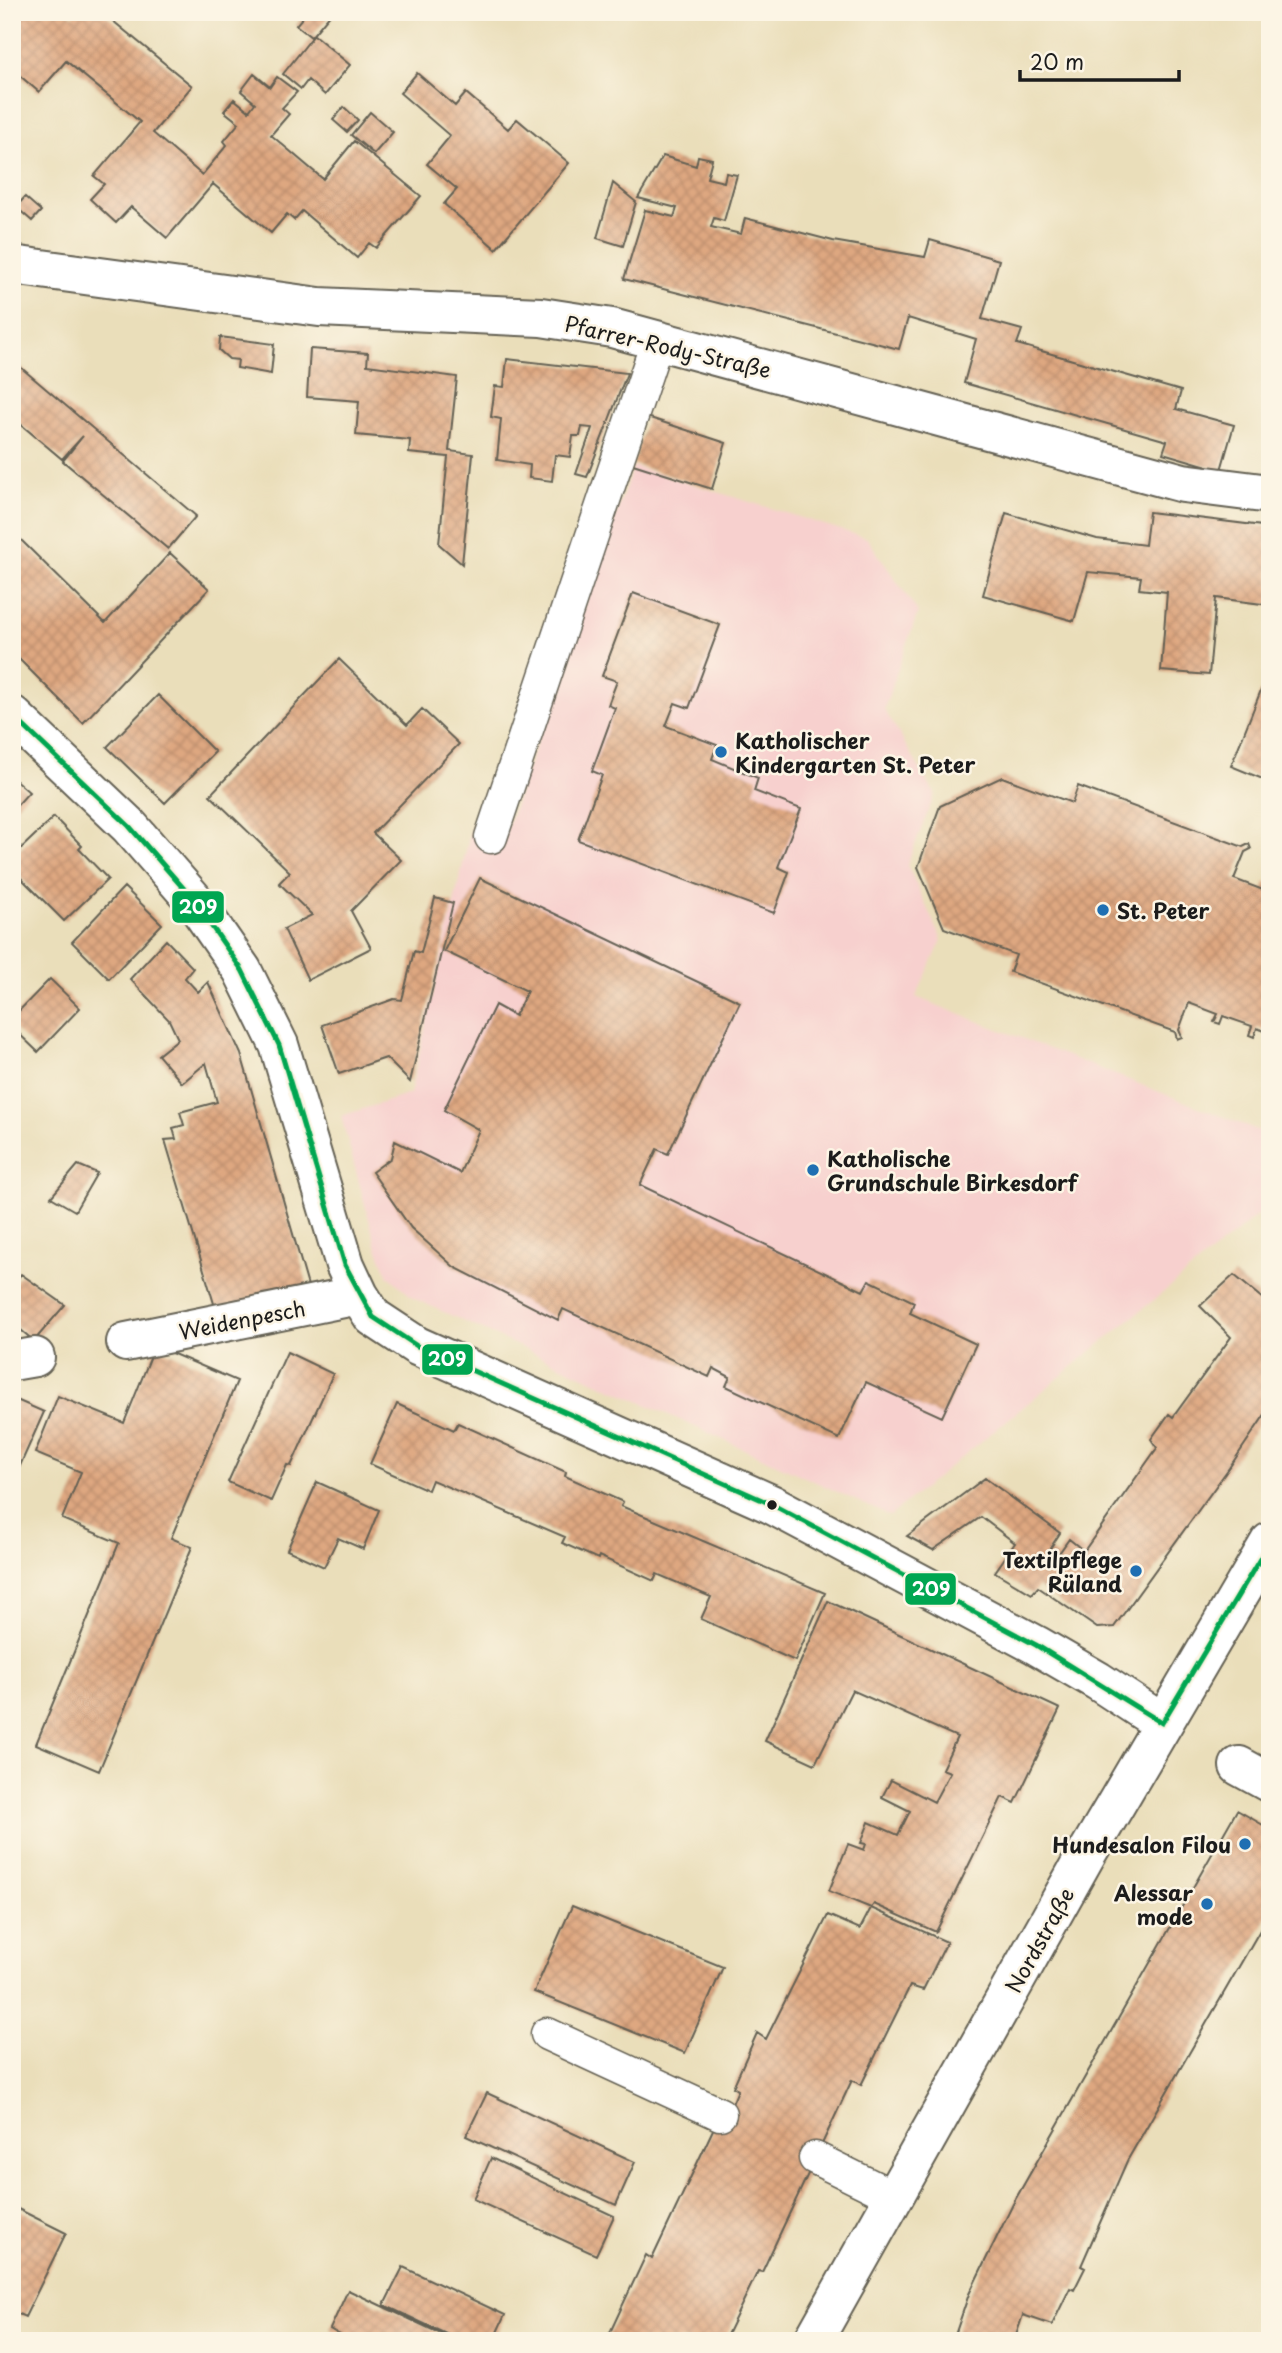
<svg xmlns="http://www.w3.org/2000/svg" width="1282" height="2353" viewBox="0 0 1282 2353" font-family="'Playpen Sans',sans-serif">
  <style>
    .built { fill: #f7d0ce }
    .building { fill: url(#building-cross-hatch) }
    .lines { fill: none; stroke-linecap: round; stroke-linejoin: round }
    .lane-casing { stroke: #646053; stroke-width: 35 }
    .street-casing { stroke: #646053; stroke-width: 42 }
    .secondary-casing { stroke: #646053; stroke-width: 42 }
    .lane { stroke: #fff; stroke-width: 32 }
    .street { stroke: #fff; stroke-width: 38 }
    .secondary { stroke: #fff; stroke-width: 38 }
    .bus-1-casing { stroke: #fcf5e5; stroke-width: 10 }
    .bus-1 { stroke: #00a651; stroke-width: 5 }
    .poi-dot { fill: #1f6fb2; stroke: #fcf5e5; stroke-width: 2.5 }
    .bus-dot { fill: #1c1c1c; stroke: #fcf5e5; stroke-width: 2.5 }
    .labels { text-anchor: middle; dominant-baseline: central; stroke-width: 5; stroke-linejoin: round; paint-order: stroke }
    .street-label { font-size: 21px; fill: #1c1c1c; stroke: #fcf5e5 }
    .poi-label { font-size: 21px; font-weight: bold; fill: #1c1c1c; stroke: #fcf5e5; text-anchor: start }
    .line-badge { stroke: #fcf5e5; stroke-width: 2.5 }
    .badge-label { font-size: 19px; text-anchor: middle; font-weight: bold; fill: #fff }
  </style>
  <defs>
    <pattern id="building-cross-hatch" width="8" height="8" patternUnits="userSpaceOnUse" patternTransform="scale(1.75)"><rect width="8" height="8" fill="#dea780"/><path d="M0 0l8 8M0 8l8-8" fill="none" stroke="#be8f6e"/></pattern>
  </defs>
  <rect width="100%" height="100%" fill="#fcf5e5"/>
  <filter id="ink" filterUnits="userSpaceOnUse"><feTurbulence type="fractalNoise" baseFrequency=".0143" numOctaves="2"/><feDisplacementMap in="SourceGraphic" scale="14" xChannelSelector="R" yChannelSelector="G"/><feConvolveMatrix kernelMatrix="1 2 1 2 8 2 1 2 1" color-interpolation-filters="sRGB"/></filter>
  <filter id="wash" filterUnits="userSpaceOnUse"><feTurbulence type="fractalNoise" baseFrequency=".00686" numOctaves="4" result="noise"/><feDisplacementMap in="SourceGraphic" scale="28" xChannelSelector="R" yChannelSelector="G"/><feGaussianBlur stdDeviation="1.57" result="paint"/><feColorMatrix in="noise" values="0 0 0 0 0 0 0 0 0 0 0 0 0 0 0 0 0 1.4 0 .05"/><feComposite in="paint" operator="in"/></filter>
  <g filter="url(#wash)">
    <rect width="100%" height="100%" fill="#eadeba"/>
    <path class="built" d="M633,466L867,538L918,612L884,709L935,794L907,865L942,940L916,997L1270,1135V1205L890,1516L413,1298L388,1275L376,1245L341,1116L410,1094L472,824L504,836Z"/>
    <g id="blocks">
      <path class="building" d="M12,12H68L73,16L76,12H102L192,86L153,133L202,175L227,145L224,141L239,123L224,111L234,99L249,111L255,103L241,91L254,74L270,87L277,77L297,92L282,108L289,114L271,135L323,179L354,141L421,196L376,248L369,243L357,258L302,211L294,220L287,214L271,233L213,184L167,238L131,207L116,223L90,199L104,184L94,176L140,122L66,61L39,92L12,69Z
        M307,12H332L311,37L296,25Z
        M314,35L350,65L325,95L308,80L301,89L283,74Z
        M417,73L455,106L466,93L508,129L517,119L569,163L496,249L444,204L457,189L427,164L450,136L400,93Z
        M344,107L358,120L347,132L333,120Z
        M370,112L393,132L374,154L351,135Z
        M663,156L696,166L698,156L712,159L707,178L724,182L726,173L737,175L724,221L714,218L711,227L741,234L745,218L833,241L925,257L930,240L999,260L982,319L1022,330L1017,344L1181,391L1176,409L1234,425L1221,470L1163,453L1167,441L964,383L976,339L908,318L899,349L624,279L645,210L674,217L677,208L638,198Z
        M613,183L636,202L623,246L597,238Z
        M25,197L41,211L32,221L16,207Z
        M220,337L274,344L271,374L237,368L238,360L229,359L219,350Z
        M310,349L368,353L367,365L457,377L449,451L473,454L462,564L439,544L448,457L409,453L410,440L356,435L359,401L307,397Z
        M507,359L627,373L587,477L576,474L592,428L582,427L580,436H573L570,457L555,455L552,481L529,478L530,465L497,460L501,419L491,417L495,386L504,387Z
        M12,360L196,516L168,549L63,461L83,436L62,459L12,417Z
        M647,417L726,443L712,489L633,464Z
        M1149,512L1270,527V605L1216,598L1209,675L1161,671L1167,592L1139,589L1141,577L1088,572L1074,621L983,595L1006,513L1097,539L1145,545Z
        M19,538L105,623L170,553L209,589L83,723L12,652V546Z
        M633,593L720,625L689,708L675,703L666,726L717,745L712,759L758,778L754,791L801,809L778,867L789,872L774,913L578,840L602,775L592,771L615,708L608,705L617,681L602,676Z
        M1268,631H1270V782L1231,766L1263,685Z
        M339,659L407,725L422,709L459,744L373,833L401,860L351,911L371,948L308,980L284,929L312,915L279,883L290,872L210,795Z
        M158,695L215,752L165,803L107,747Z
        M12,777L29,792L12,811Z
        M1002,777L1072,803L1078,786L1243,847L1249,844L1251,849L1245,852L1234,879L1263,890L1266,882L1270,883V1033L1257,1028L1254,1037L1249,1035L1252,1026L1223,1016L1220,1024L1214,1022L1218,1014L1189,1003L1179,1030L1182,1037L1177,1039L1175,1032L1010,972L1016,955L944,928L918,867L940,806Z
        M54,817L82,846L79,849L108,879L64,921L12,869V857Z
        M480,878L740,1002L668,1154L657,1149L640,1185L863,1291L869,1280L914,1302L910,1313L976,1344L942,1417L866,1382L839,1439L726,1386L730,1377L713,1368L709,1377L563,1309L558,1320L454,1267L411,1228L372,1172L391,1158L395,1141L460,1173L479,1130L444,1110L495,1005L515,1016L527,991L444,951Z
        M124,887L162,924L109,979L72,942Z
        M435,898L453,903L410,1082L386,1058L339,1074L322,1025L394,999L402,1000L414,951L421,953Z
        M166,940L193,968L185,978L198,992L208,982L241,1054L308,1286L241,1305L215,1307L165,1140L176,1139L173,1128L184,1125L180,1112L217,1102L206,1063L182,1083L158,1055L178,1039L169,1020L130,979Z
        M50,979L80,1008L38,1052L12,1027V1018Z
        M78,1165L97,1173L75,1211L51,1197Z
        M21,1274L65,1305L34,1341L15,1325L12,1329V1285Z
        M1234,1275L1263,1299L1270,1289V1407L1229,1468L1114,1627L1097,1628L1038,1587L1032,1594L995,1572L1015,1543L981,1517L933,1550L907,1536L985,1478L1060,1533L1049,1550L1057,1556L1069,1539L1084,1551L1157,1448L1151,1439L1169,1414L1173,1417L1231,1337L1200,1306Z
        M155,1346L237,1381L171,1538L192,1547L99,1771L36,1744L119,1543L62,1519L81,1472L35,1453L58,1396L124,1423Z
        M287,1352L333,1374L291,1466L287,1465L271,1501L228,1482Z
        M12,1398L44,1412L15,1477L12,1475Z
        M397,1404L454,1430L458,1423L566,1472L565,1476L623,1502L621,1506L825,1593L795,1661L701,1619L711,1597L657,1574L654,1581L599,1556L598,1559L562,1543L565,1537L432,1480L428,1490L370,1464Z
        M317,1482L379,1510L363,1549L338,1538L324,1567L287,1550Z
        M828,1601L1060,1709L1015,1803L1002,1797L936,1932L874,1904L871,1908L829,1891L848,1844L864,1850L866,1844L861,1843L869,1822L898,1835L910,1811L882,1797L891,1780L934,1802L950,1772L942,1769L957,1737L852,1690L815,1764L765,1741Z
        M1237,1810L1270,1829V1920L1267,1918L1127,2161L1081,2266L1085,2268L1074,2290L1070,2288L1052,2325L1023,2315L1014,2341H953L969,2294L1015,2200Z
        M572,1906L723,1967L685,2053L534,1992Z
        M871,1908L947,1942L923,1990L910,1986L861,2085L852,2080L762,2272L758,2271L724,2341H606L646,2255L652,2259L726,2102L732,2104L738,2090L733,2087L757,2033L766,2039L828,1915L860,1929Z
        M487,2093L635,2162L616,2205L466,2136Z
        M491,2158L614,2216L596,2255L473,2199Z
        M12,2206L66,2233L25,2317L12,2311Z
        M403,2267L505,2315L493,2341H461L384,2305Z
        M348,2290L456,2341H350L330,2329Z"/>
    </g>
  </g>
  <g filter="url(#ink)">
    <use href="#blocks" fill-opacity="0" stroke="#646053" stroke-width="2"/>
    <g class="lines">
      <defs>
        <path id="lane" d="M491,837L658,339
          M547,2034L720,2114
          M815,2158L894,2197"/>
        <path id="street" d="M12,265L319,307L541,317L612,328L1183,483L1270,494
          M12,715L129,826L192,898L242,970L279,1045L345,1265L359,1295L373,1317L417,1346L771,1504L1036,1645L1098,1681L1162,1723
          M126,1342L359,1295
          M12,1361L35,1357
          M1239,1766L1270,1783"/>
        <path id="secondary" d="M813,2341L1086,1855L1270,1542"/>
      </defs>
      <use href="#lane" class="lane-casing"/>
      <use href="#street" class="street-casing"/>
      <use href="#secondary" class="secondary-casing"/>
      <use href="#lane" class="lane"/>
      <use href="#street" class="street"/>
      <use href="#secondary" class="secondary"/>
      <defs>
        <path id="bus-1" d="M12,715L129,826L192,898L242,970L279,1045L345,1265L373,1317L417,1346L771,1504L1036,1645L1162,1723
          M1162,1723L1270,1542"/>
      </defs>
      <use href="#bus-1" class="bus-1-casing"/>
      <use href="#bus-1" class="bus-1"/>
    </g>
  </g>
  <g class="poi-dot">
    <circle cx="721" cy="752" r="7"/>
    <circle cx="1103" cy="910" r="7"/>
    <circle cx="813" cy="1170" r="7"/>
    <circle cx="1136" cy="1571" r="7"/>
    <circle cx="1245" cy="1844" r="7"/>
    <circle cx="1207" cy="1904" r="7"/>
  </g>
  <circle class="bus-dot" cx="772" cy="1505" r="6"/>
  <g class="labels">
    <g class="street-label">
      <text transform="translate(668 346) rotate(13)">Pfarrer-Rody-Straße</text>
      <text transform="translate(242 1319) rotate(-11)">Weidenpesch</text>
      <text transform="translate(1039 1940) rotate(-61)">Nordstraße</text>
    </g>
    <g class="poi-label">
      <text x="735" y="740">Katholischer<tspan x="735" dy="24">Kindergarten St. Peter</tspan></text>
      <text x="1117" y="910">St. Peter</text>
      <text x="827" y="1158">Katholische<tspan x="827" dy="24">Grundschule Birkesdorf</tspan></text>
      <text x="1122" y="1559" text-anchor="end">Textilpflege<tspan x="1122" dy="24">Rüland</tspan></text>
      <text x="1231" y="1844" text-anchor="end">Hundesalon Filou</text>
      <text x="1193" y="1892" text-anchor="end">Alessar<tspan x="1193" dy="24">mode</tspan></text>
    </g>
  </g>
  <g class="line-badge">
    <rect x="171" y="890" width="54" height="34" rx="7" fill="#00a651"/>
    <rect x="421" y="1343" width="53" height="33" rx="7" fill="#00a651"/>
    <rect x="904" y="1572" width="53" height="34" rx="7" fill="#00a651"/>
  </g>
  <g class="badge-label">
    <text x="198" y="914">209</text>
    <text x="447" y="1366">209</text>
    <text x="931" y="1596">209</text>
  </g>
  <rect width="1282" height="2353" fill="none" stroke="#fcf5e5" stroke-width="42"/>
  <path d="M1020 70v10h159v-10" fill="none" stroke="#1c1c1c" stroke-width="3.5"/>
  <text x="1030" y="70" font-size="21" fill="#1c1c1c" stroke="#fcf5e5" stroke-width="5" paint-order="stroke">20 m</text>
</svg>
